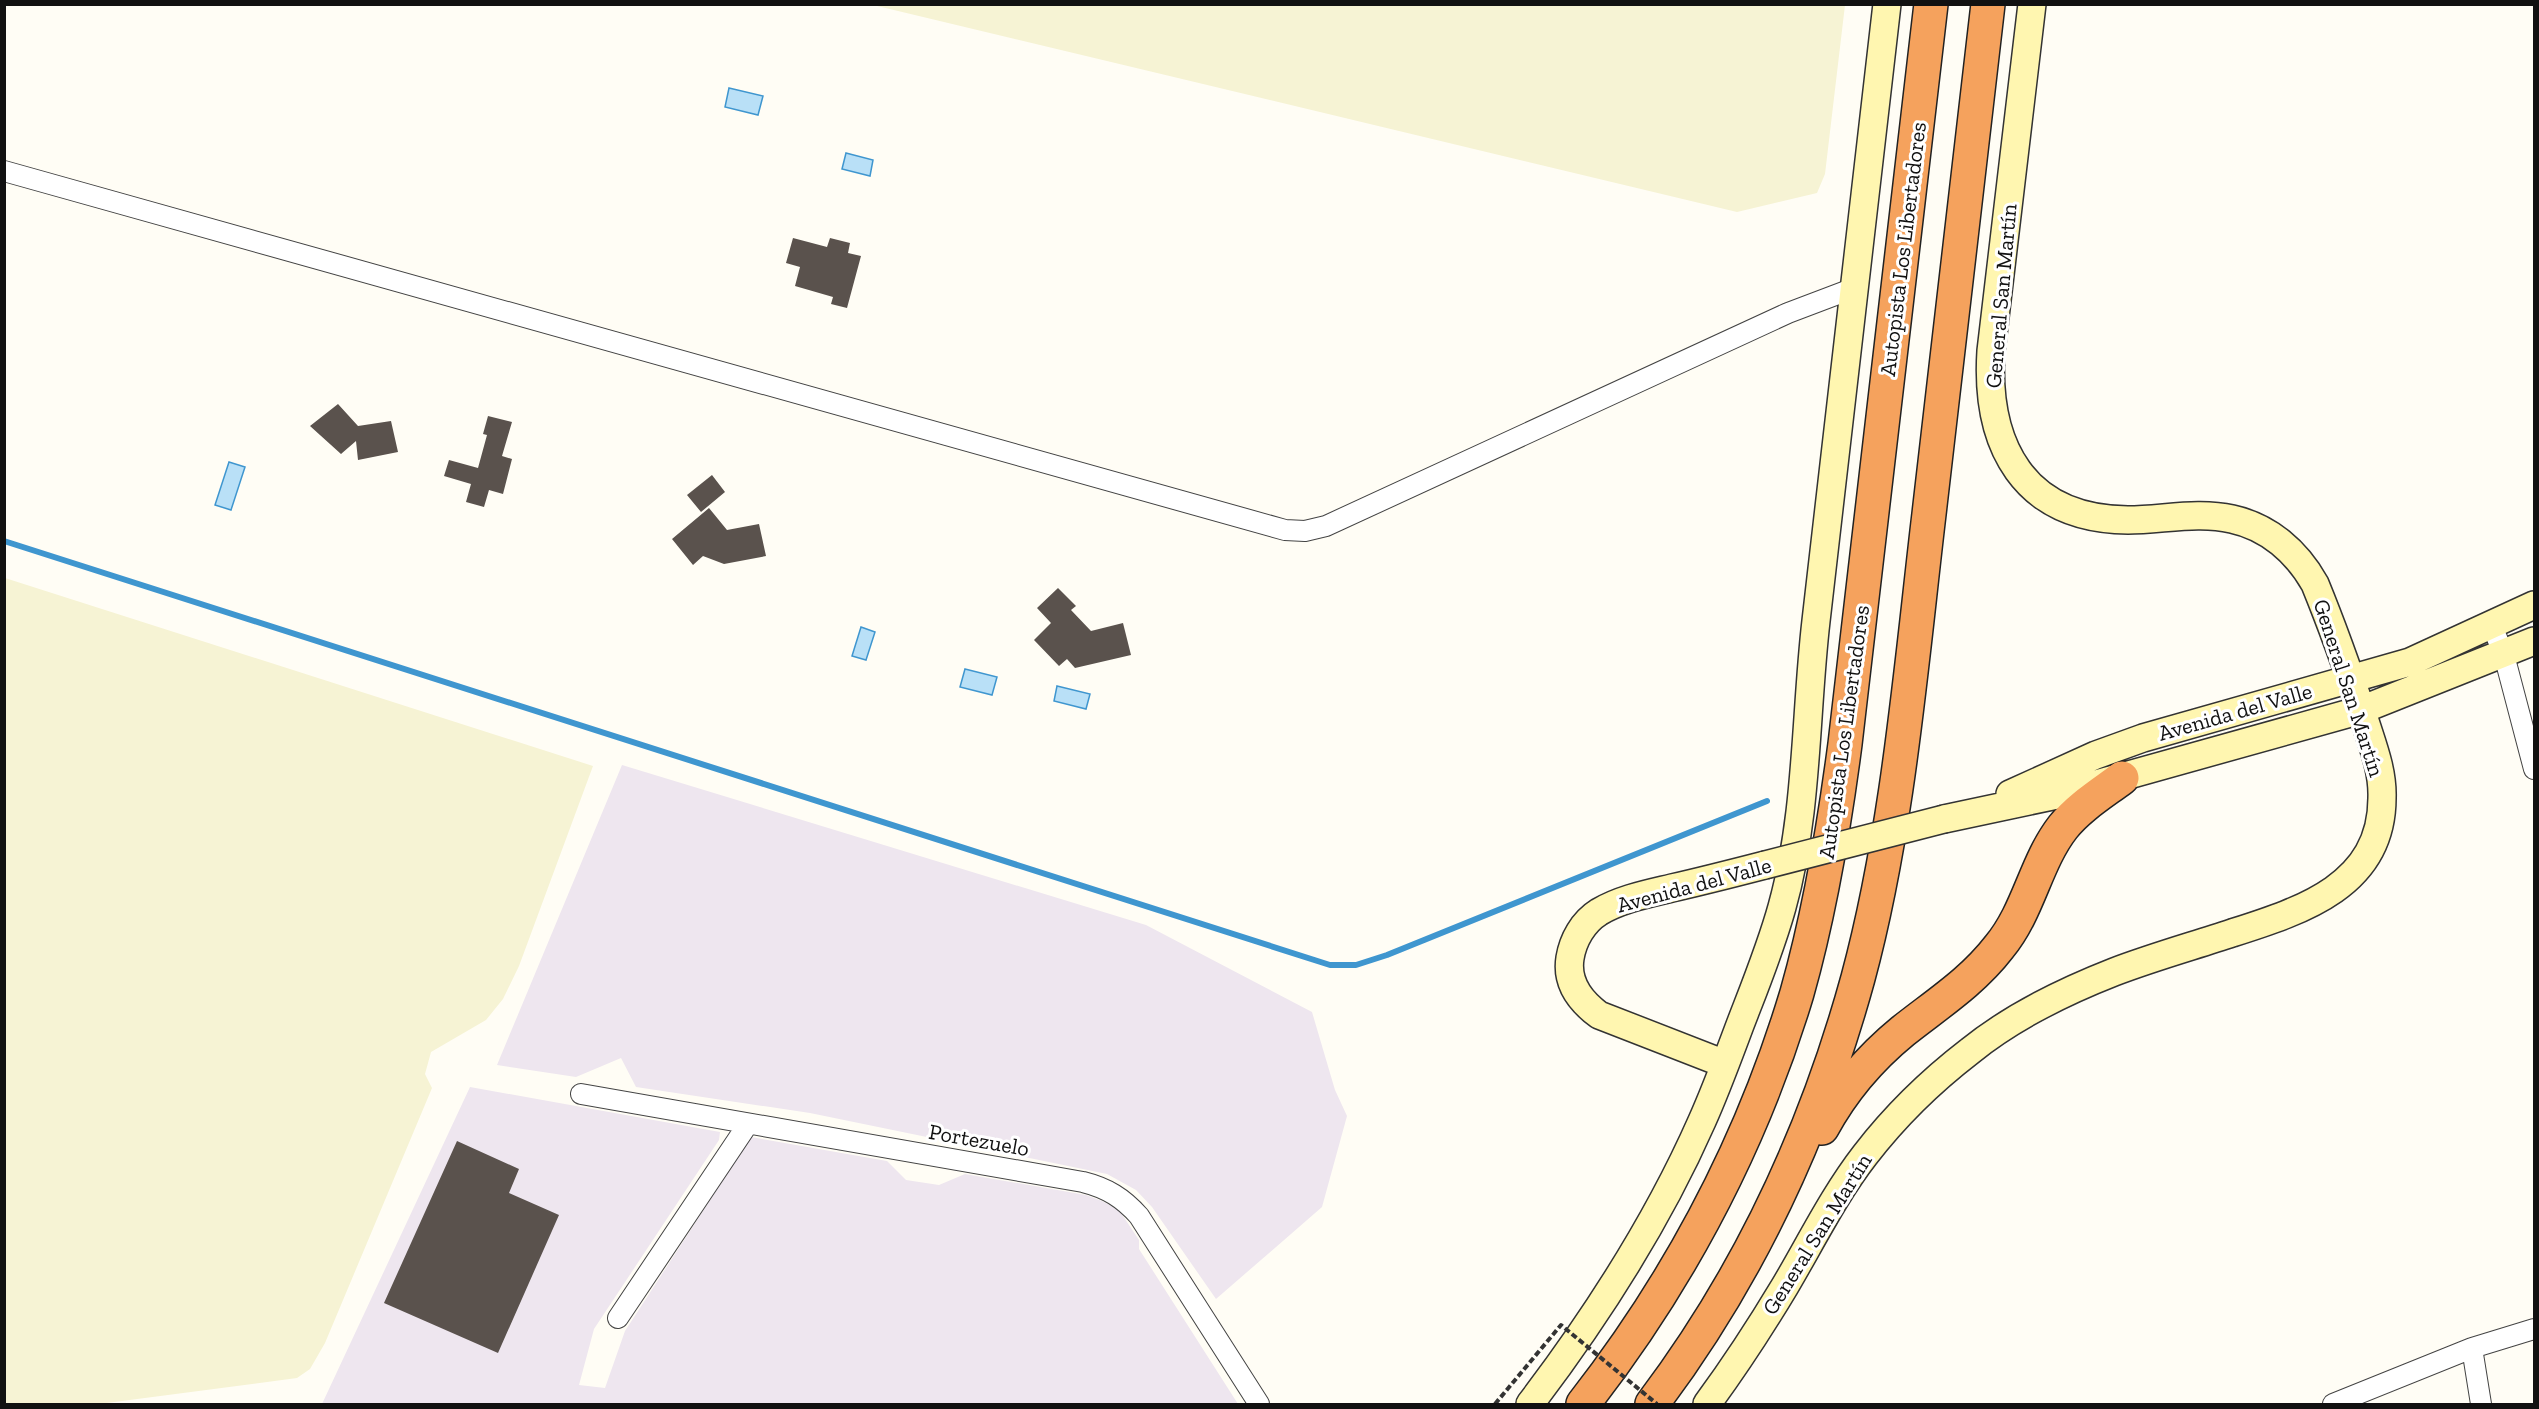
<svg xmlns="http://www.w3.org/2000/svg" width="2539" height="1409" viewBox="0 0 2539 1409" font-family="'Zilla Slab',serif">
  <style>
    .industrial { fill: #eee6ef }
    .farmland { fill: #f6f3d4 }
    .water { fill: #b9e0f7; stroke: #3f96cf; stroke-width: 1.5 }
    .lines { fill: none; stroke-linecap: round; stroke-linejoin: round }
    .stream { stroke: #3f96cf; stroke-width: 6 }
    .building { fill: #5a524d }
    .street-casing { stroke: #444; stroke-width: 22 }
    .secondary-casing { stroke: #333; stroke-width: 30 }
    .highway-casing { stroke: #222; stroke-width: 36 }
    .street { stroke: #fff; stroke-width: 20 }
    .secondary { stroke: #fff6b0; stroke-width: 27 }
    .highway { stroke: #f5a25d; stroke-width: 33 }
    .secondary-bridge-casing { stroke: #333; stroke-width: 30; stroke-linecap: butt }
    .path-bridge { stroke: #333; stroke-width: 4; stroke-dasharray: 6 3; stroke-linecap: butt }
    .secondary-bridge { stroke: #fff6b0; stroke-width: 27 }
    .labels { text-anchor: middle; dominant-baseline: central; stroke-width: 6; stroke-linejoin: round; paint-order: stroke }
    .street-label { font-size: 22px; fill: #111; stroke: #fff }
  </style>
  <rect width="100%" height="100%" fill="#fffdf5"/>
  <path class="industrial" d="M622,765L1146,925L1312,1012L1335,1090L1347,1116L1322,1207L1216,1299L1152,1207L1136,1190L1107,1174L810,1113L636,1087L621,1058L576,1077L497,1065Z
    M470,1087L720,1132L719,1140L594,1329L579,1385L605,1388L625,1331L751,1137L887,1161L906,1180L939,1185L965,1174L1086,1195L1102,1201L1119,1210L1139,1240V1249L1238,1404H315H322Z"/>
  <path class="farmland" d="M873,5H1845L1825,174L1817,193L1737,212Z
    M5,578L593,766L519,966L503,999L486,1020L431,1052L425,1074L432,1088L325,1343L310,1369L297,1378L99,1404H5Z"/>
  <path class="water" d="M729,88L763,96L758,115L725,107Z
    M846,153L873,160L870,176L842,169Z
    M229,462L245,467L231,510L215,505Z
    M861,627L875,632L866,660L852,656Z
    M965,669L997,677L992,695L960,687Z
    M1057,686L1090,694L1086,709L1054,701Z"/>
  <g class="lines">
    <path class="stream" d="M4,541L1330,965H1356L1387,955L1767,801"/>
  </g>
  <path class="building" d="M793,238L827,247L830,238L850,243L848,253L861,256L847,308L831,304L833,297L795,286L800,267L786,263Z
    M338,404L358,426L391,421L398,452L358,460L356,441L341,454L310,426Z
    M488,416L512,422L502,456L512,459L503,494L489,490L484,507L466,502L471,484L444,476L449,460L478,468L487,435L483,434Z
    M712,475L725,492L701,512L687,495Z
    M709,508L727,530L759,524L766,556L724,564L703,556L693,565L672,539Z
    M1058,588L1076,606L1071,610L1091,631L1123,623L1131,655L1075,668L1067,659L1059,666L1034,640L1051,623L1037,608Z
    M457,1141L519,1169L509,1193L559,1215L498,1353L384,1303Z"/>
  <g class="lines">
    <defs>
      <path id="street" d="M4,171L1285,530L1305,531L1326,526L1788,313L1854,288
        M2492,626L2504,655L2534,769
        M581,1094L1083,1182C1107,1188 1123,1198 1139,1216L1259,1404
        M618,1318L748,1124
        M2472,1348L2481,1404
        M2333,1404L2472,1348L2534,1329"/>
      <path id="secondary" d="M2010,794L2096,755L2143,738L2410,662L2534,605
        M1944,819L2057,795L2361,710L2534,641
        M1725,1064L1599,1015C1580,1001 1566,983 1570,958C1573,940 1583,922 1599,912C1621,899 1647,894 1672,888C1703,881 1734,873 1765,865
        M1530,1404C1597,1316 1657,1223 1702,1121C1716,1090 1728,1057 1740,1025C1755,986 1771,947 1782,907C1808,814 1805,716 1816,621C1840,415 1863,210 1887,4
        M1707,1404C1735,1366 1761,1326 1785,1286C1811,1242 1834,1195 1865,1155C1895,1116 1931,1081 1970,1051C2013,1016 2063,992 2114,972C2153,957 2193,946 2232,933C2301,911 2382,886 2382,798C2383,770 2372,744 2364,718C2349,673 2333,628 2315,584C2297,552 2269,527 2232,519C2198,511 2162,520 2128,520C2023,519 1985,445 1991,351L2032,4"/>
      <path id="highway" d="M1822,1128C1842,1091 1870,1058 1903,1031C1937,1004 1972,982 1999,947C2029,911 2035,863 2063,827C2079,807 2102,793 2122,778
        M1583,1404C1679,1281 1752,1143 1797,993C1820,912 1834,828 1845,744L1931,4
        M1652,1404C1748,1277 1816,1131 1858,978C1898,830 1911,666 1929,514C1948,344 1968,174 1988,4"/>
    </defs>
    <use href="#street" class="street-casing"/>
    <use href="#secondary" class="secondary-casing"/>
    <use href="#highway" class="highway-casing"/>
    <use href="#street" class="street"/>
    <use href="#secondary" class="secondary"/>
    <use href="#highway" class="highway"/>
    <defs>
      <path id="secondary-bridge" d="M1765,865L1944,819"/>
    </defs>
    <use href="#secondary-bridge" class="secondary-bridge-casing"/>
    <path class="path-bridge" d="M1495,1404L1561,1325L1657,1404"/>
    <use href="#secondary-bridge" class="secondary-bridge"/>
  </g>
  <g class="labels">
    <g class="street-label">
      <text transform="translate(1903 249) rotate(-83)">Autopista Los Libertadores</text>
      <text transform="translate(2001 296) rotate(-85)">General San Martín</text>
      <text transform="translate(2349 688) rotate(72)">General San Martín</text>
      <text transform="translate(2235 712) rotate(-16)">Avenida del Valle</text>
      <text transform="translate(1844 732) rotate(-82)">Autopista Los Libertadores</text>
      <text transform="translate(1694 885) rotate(-15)">Avenida del Valle</text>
      <text transform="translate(979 1140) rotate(10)">Portezuelo</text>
      <text transform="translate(1817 1234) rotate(-58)">General San Martín</text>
    </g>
  </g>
  <rect width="2539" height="1409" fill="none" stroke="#111111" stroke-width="12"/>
</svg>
